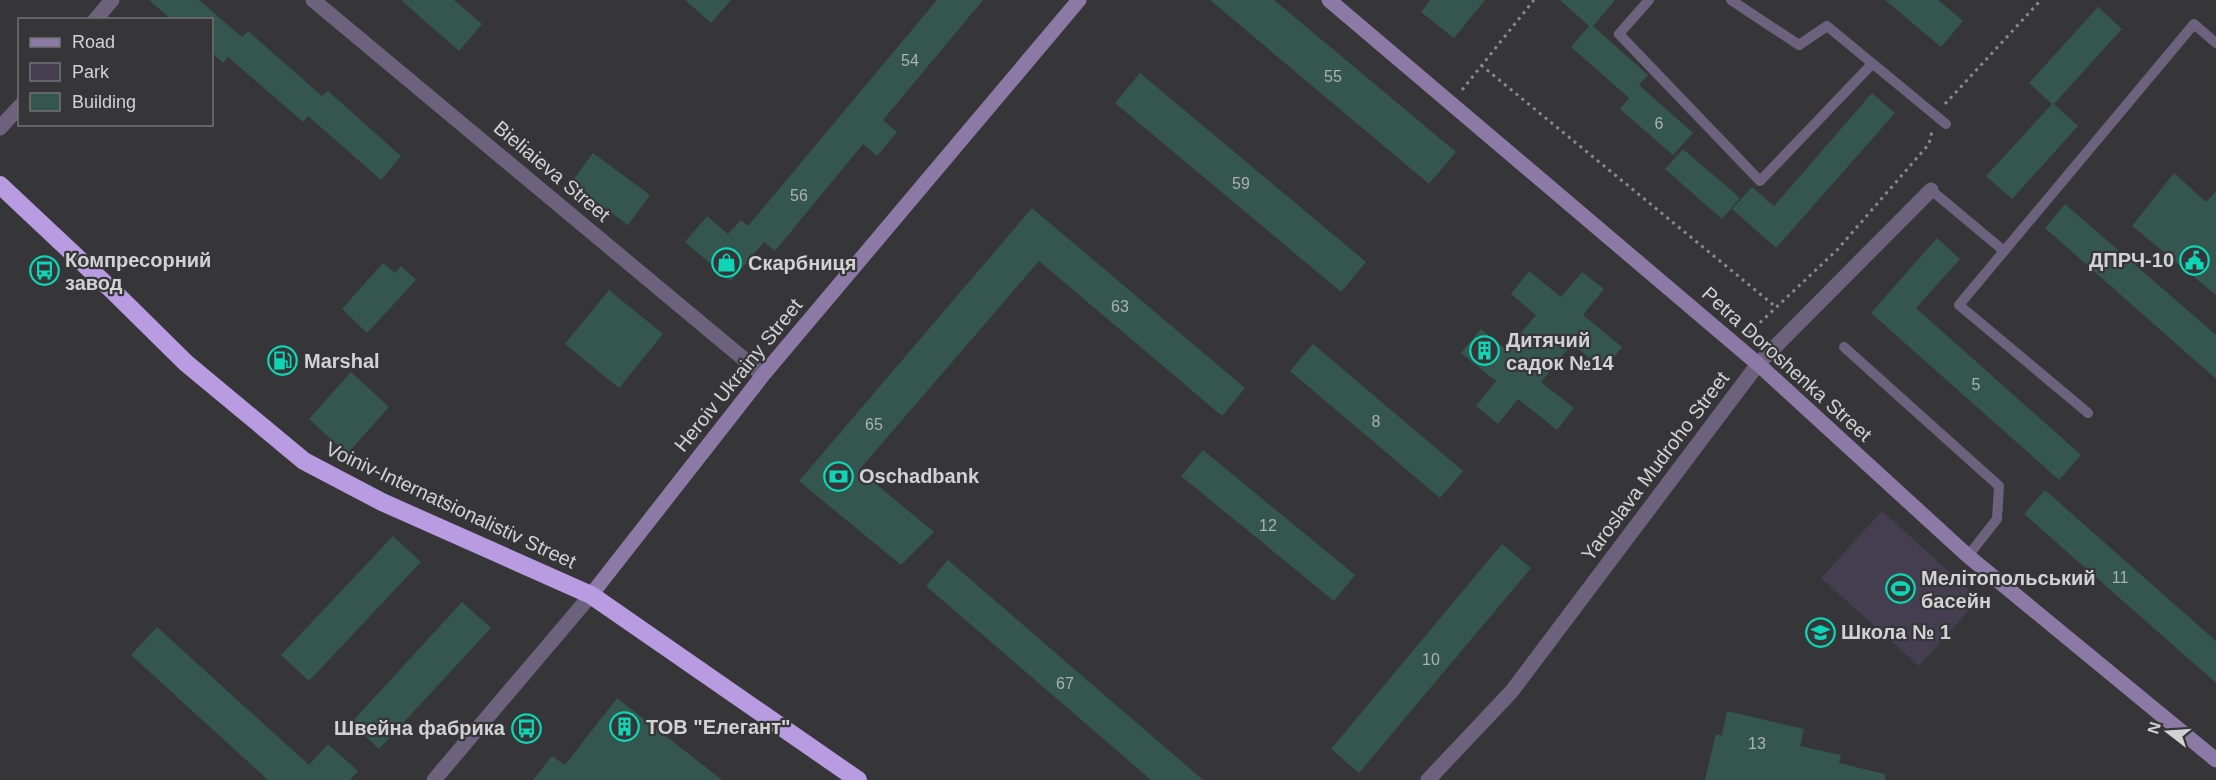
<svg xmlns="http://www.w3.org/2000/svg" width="2216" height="780" viewBox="0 0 2216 780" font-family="Helvetica,sans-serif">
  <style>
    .green { fill: #453e51 }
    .building { fill: #34564e }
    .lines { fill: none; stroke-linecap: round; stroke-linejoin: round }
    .path { stroke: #89888b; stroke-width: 3; stroke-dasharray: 3 4.5; stroke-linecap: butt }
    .lane { stroke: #6d627e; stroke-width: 10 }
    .street { stroke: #6d627e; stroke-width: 15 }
    .secondary { stroke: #8c79a6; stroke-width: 15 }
    .highway { stroke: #b89be1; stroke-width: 18 }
    .labels { text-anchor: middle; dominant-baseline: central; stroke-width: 4.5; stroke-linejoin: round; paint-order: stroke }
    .number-label { font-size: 16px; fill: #aab2b2 }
    .street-label { font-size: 20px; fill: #d2d1d3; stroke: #363538 }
    .poi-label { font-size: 20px; font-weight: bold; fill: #d2d1d3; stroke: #363538; text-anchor: start }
  </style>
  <rect width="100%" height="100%" fill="#363538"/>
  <path class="green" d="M1882,511L1979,599L1919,666L1821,578Z"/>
  <path class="building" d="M149,0H199L242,37L248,31L322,96L328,91L401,156L381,180L308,116L303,122L228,57L223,63L212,53V20H172Z
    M401,0H454L482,24L459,51Z
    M685,0H731L711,23Z
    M937,0H983L883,120L897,132L877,156L863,144L775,251L764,242L731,281L685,242L707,216L728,234L741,220L748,226Z
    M1210,0H1274L1456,152L1429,184Z
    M1430,0H1485L1454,38L1421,12Z
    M1560,0H1615L1593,26L1648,75L1639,85L1693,133L1673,155L1620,109L1629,98L1571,47L1589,26Z
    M1885,0H1938L1963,21L1941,47Z
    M2098,7L2122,29L2054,104L2078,126L2012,199L1986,176L2052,104L2029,83Z
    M1140,73L1366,262L1341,292L1115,103Z
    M1872,93L1895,113L1776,248L1732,209L1752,187L1774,206Z
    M1683,149L1740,198L1722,219L1665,169Z
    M593,153L650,195L628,225L571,183Z
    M2174,173L2206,202L2216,191V295L2132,226Z
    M2065,204L2216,335V379L2045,228Z
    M1032,208L1245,388L1222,416L1039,261L859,470L934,532L901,565L799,481Z
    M1937,238L1960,259L1916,308L2081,455L2059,480L1871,313Z
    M383,263L395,273L401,266L416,280L367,333L342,309Z
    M1529,271L1561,297L1582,272L1604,289L1583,315L1622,347L1604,370L1572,344L1541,382L1574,408L1557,430L1518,399L1498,424L1476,406L1496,381L1461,353L1481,329L1507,350L1536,315L1511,294Z
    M609,290L663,334L619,388L565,344Z
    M1313,344L1463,471L1440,498L1290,371Z
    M351,372L389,407L347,454L309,419Z
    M1203,450L1355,575L1334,601L1181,476Z
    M2045,490L2216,641V683L2024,514Z
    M393,536L421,562L309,681L281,655Z
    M1502,544L1531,568L1359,773L1331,749Z
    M948,560L1203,780H1151L926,586Z
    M462,602L491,628L379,749L351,723Z
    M157,627L309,765L328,744L358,771L350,780H268L131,655Z
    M617,698L722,780H533L552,756L565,765Z
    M1727,711L1804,729L1800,746L1841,755L1839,763L1885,774V780H1705L1716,734L1722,736Z"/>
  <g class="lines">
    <path class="path" d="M1481,65L1776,307
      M1462,90L1534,0
      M1945,104L2041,0
      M1749,333L1837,250L1929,144L1932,131"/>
    <path class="lane" d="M1649,0L1619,34L1760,181L1872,64
      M1731,0L1799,45L1827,26L1946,124
      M1931,190L2004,251
      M1844,347L1999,486L1997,519L1968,556
      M2088,413L1959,305L2194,24L2216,43"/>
    <path class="street" d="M313,0L763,375
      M95,20L112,0
      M0,128L20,106
      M434,780L591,595
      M1428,780L1512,691L1758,364L1931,190"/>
    <path class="secondary" d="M1329,0L1758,364L1968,556L2216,760
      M591,595L763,375L1079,0"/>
    <path class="highway" d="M0,185L115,293L186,363L304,461L382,502L591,595L858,780"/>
  </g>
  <defs>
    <symbol id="civic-ring" viewBox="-11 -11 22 22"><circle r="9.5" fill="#363538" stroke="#0dd5b5" stroke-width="1.5"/><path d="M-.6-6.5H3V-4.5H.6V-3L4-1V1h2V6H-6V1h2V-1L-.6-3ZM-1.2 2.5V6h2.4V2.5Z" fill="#0dd5b5"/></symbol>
    <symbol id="shop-ring" viewBox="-11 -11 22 22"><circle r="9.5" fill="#363538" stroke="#0dd5b5" stroke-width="1.5"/><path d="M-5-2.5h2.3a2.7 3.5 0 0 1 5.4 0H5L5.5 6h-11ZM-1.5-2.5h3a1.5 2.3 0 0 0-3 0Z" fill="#0dd5b5"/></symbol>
    <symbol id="bus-ring" viewBox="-11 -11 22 22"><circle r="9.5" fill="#363538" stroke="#0dd5b5" stroke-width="1.5"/><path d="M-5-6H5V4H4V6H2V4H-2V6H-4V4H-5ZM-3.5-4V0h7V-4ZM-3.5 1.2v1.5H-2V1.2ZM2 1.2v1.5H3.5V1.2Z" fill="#0dd5b5"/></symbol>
    <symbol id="building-ring" viewBox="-11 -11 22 22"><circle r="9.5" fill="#363538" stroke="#0dd5b5" stroke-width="1.5"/><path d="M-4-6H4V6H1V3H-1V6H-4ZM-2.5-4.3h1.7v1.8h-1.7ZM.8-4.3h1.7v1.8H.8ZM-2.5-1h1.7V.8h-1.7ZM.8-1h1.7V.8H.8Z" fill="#0dd5b5"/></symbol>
    <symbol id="fuel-ring" viewBox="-11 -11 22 22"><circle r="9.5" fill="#363538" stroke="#0dd5b5" stroke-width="1.5"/><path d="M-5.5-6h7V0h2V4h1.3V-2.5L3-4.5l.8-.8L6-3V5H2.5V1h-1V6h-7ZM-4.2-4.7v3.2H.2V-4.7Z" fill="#0dd5b5"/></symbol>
    <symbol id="bank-ring" viewBox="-11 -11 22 22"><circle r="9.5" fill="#363538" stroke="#0dd5b5" stroke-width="1.5"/><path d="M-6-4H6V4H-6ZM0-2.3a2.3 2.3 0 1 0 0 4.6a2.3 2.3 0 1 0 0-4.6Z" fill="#0dd5b5"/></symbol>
    <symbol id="stadium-ring" viewBox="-11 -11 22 22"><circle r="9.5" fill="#363538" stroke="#0dd5b5" stroke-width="1.5"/><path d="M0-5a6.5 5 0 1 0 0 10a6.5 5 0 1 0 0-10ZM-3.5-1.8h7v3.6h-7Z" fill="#0dd5b5"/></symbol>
    <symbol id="school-ring" viewBox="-11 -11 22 22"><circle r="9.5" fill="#363538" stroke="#0dd5b5" stroke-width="1.5"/><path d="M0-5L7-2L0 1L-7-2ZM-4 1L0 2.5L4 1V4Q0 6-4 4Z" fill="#0dd5b5"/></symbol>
  </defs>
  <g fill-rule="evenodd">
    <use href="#civic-ring" x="2178" y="244" width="33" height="33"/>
    <use href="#shop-ring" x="710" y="246" width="33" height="33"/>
    <use href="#bus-ring" x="28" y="254" width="33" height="33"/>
    <use href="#building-ring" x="1468" y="334" width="33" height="33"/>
    <use href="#fuel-ring" x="266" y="344" width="33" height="33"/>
    <use href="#bank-ring" x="822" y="460" width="33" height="33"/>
    <use href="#stadium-ring" x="1884" y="572" width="33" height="33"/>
    <use href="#school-ring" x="1804" y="616" width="33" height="33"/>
    <use href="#building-ring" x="608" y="710" width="33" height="33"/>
    <use href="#bus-ring" x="510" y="712" width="33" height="33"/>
  </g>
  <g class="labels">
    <g class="number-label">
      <text x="910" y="60">54</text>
      <text x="1333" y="76">55</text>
      <text x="1659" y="123">6</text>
      <text x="1241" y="183">59</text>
      <text x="799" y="195">56</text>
      <text x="1120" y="306">63</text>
      <text x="1976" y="384">5</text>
      <text x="1376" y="421">8</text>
      <text x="874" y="424">65</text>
      <text x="1268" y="525">12</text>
      <text x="2120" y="577">11</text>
      <text x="1431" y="659">10</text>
      <text x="1065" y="683">67</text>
      <text x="1757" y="743">13</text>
    </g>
    <g class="street-label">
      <text transform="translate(552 171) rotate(40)">Bieliaieva Street</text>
      <text transform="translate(1787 364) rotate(42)">Petra Doroshenka Street</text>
      <text transform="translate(738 375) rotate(-51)">Heroiv Ukrainy Street</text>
      <text transform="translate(1655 466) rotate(-53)">Yaroslava Mudroho Street</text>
      <text transform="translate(451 505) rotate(25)">Voiniv-Internatsionalistiv Street</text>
    </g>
    <g class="poi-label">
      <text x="65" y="260">Компресорний<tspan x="65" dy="23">завод</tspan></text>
      <text x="2174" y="260" text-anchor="end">ДПРЧ-10</text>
      <text x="748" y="263">Скарбниця</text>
      <text x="1506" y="340">Дитячий<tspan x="1506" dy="23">садок №14</tspan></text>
      <text x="304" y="361">Marshal</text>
      <text x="859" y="476">Oschadbank</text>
      <text x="1921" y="578">Мелітопольський<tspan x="1921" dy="23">басейн</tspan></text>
      <text x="1841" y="632">Школа № 1</text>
      <text x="646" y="727">ТОВ "Елегант"</text>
      <text x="505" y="728" text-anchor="end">Швейна фабрика</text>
    </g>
  </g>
  <rect x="18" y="18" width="195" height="108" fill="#363538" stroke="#747376" stroke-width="1.5"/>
  <rect x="30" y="38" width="30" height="9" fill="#8c79a6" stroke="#747376" stroke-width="1.5"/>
  <text x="72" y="48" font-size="18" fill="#d2d1d3">Road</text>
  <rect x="30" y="63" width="30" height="18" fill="#453e51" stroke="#747376" stroke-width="1.5"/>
  <text x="72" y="78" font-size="18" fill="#d2d1d3">Park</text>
  <rect x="30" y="93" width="30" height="18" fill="#34564e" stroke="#747376" stroke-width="1.5"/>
  <text x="72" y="108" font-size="18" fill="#d2d1d3">Building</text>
  <g transform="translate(2168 732) rotate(287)" stroke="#363538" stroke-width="4.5" paint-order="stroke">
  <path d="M0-4.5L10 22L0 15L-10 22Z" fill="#d2d1d3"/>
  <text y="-9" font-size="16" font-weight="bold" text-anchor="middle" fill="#d2d1d3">N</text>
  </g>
</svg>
